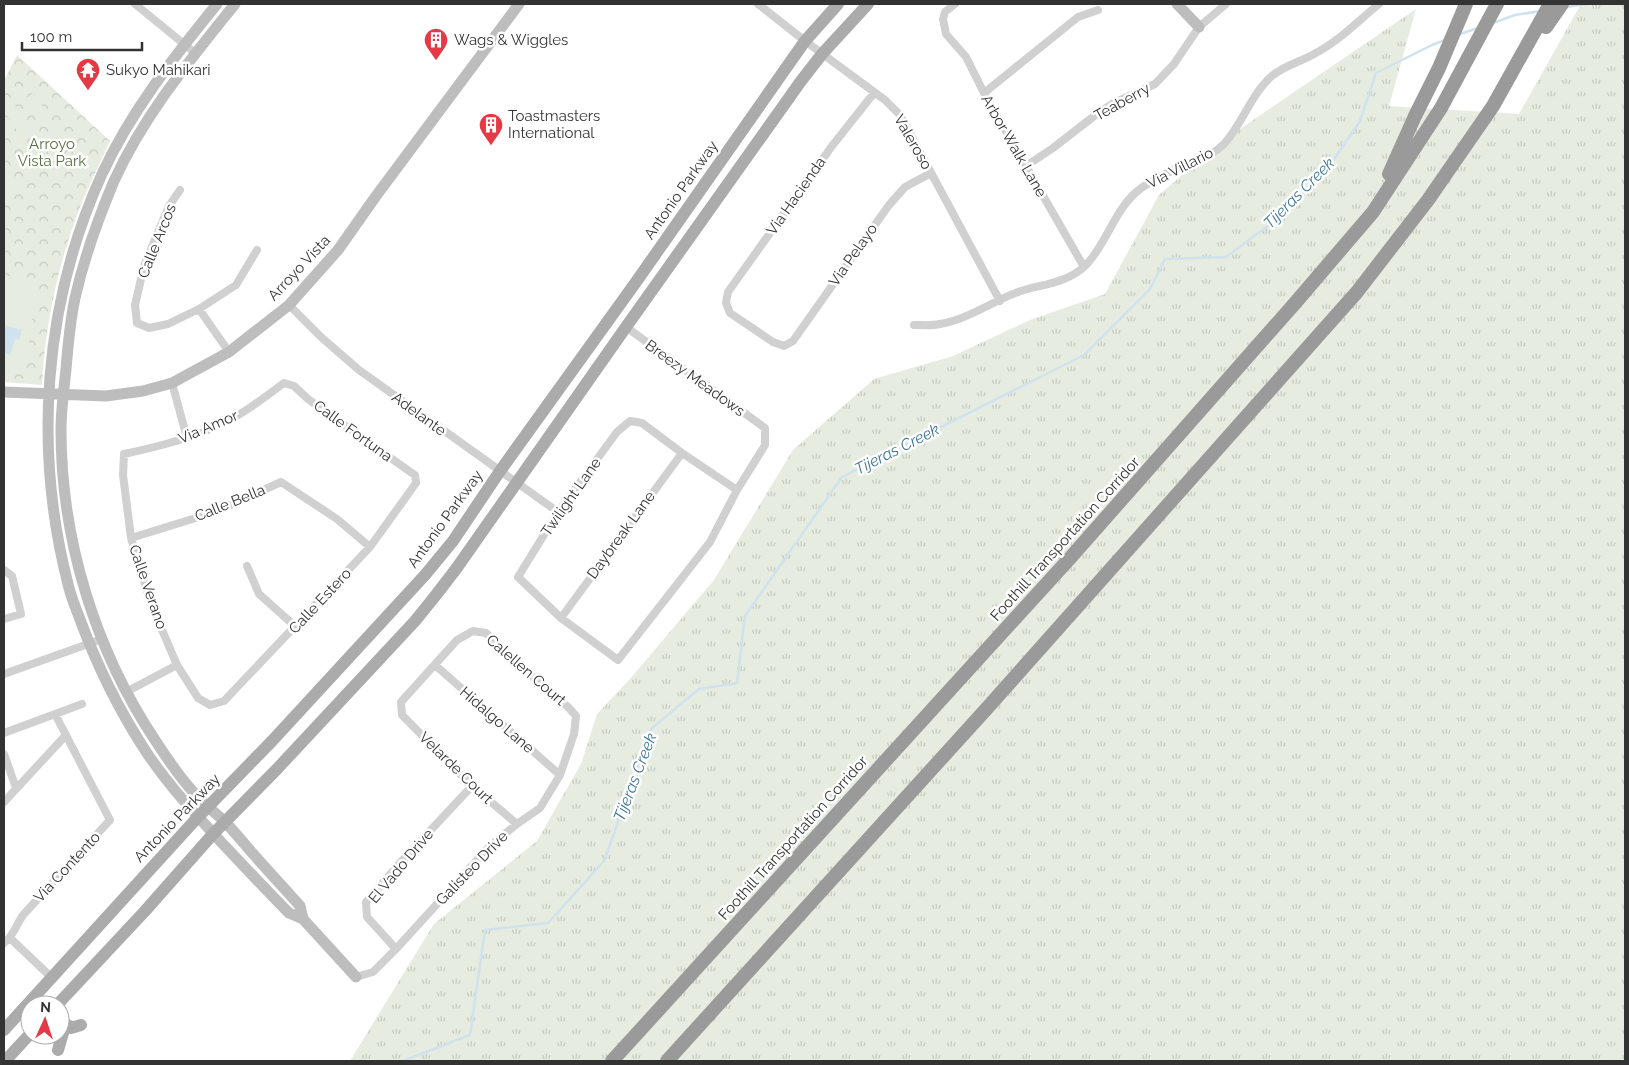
<svg xmlns="http://www.w3.org/2000/svg" width="1629" height="1065" viewBox="0 0 1629 1065" font-family="Raleway,sans-serif">
  <style>
    .grass { fill: url(#grass-tufts) }
    .park { fill: url(#park-crowns) }
    .pitch { fill: #e6ecdf }
    .water { fill: #cfe2ee }
    .lines { fill: none; stroke-linecap: round; stroke-linejoin: round }
    .stream { stroke: #cfe2ee; stroke-width: 2.5 }
    .street { stroke: #d0d0d0; stroke-width: 8 }
    .secondary { stroke: #bdbdbd; stroke-width: 11 }
    .primary { stroke: #ababab; stroke-width: 12 }
    .highway { stroke: #9a9a9a; stroke-width: 14 }
    .labels { text-anchor: middle; dominant-baseline: central; stroke-width: 5; stroke-linejoin: round; paint-order: stroke }
    .poi-label { font-size: 15px; fill: #333; stroke: #fff; text-anchor: start }
    .street-label { font-size: 15px; fill: #333; stroke: #fff }
    .park-label { font-size: 15px; fill: #56703f; stroke: #fff }
    .water-label { font-size: 16px; font-style: italic; fill: #3f7597; stroke: #fff }
  </style>
  <defs>
    <pattern id="grass-tufts" width="24" height="20" patternUnits="userSpaceOnUse" patternTransform="scale(1.25)"><rect width="24" height="20" fill="#e6ecdf"/><path d="M3 7l-1-3M5 7V3M7 7l1-3M15 17l-1-3M17 17v-4M19 17l1-3" fill="none" stroke="#c6cbc0"/></pattern>
    <pattern id="park-crowns" width="20" height="18" patternUnits="userSpaceOnUse" patternTransform="scale(1.25)"><rect width="20" height="18" fill="#e6ecdf"/><path d="M2 6a3 3 0 1 1 6 0M12 15a3 3 0 1 1 6 0" fill="none" stroke="#c6cbc0"/></pattern>
  </defs>
  <rect width="100%" height="100%" fill="#fff"/>
  <path class="grass" d="M1581,4H1625V1061H350L434,924L537,841L581,764L597,714L629,680L714,580L793,450L874,379L953,356L1030,320L1105,294L1159,195L1218,144L1416,9L1389,106L1519,114Z"/>
  <path class="park" d="M17,55L110,141C99,166 86,190 77,215C57,270 45,327 42,385L4,382V81Z"/>
  <path class="pitch" d="M33,93L50,116L39,123L23,100Z
    M16,106L32,128L21,136L5,113Z
    M10,177L21,192L4,203V181Z
    M16,272L26,274L24,282L27,283V287L39,290L31,324L33,325L29,342L33,346L32,355L27,360H17L13,374L4,371V275L14,277Z"/>
  <path class="water" d="M4,325L22,330L19,340L15,339L10,355L4,353Z"/>
  <g class="lines">
    <path class="stream" d="M1566,7L1587,4
      M1493,23L1515,15L1541,11
      M1457,35L1478,28
      M403,1061L470,1035L485,930L548,923L604,861L652,728L699,689L737,683L745,616L842,477L1084,355L1150,289L1165,259L1226,257L1277,219L1328,168L1360,121L1376,73L1432,45L1445,40"/>
    <path class="street" d="M135,4L195,53
      M758,4L805,41L885,100L900,115L1000,301
      M955,4L945,12L943,19L946,34L966,57L984,93L1084,267
      M874,93L832,146L728,292L726,303L730,313L773,342L784,346L793,341L889,205L905,187L931,173
      M984,93L1078,17L1098,10
      M1026,166L1053,148L1098,113L1112,104L1155,84L1174,64L1199,27L1226,4
      M180,190L169,206L144,266L135,305L137,323L149,328L168,324L199,309L236,285L257,250
      M289,305L321,337L359,370L558,512
      M199,309L229,352
      M914,325C922,325 932,326 940,324C970,319 995,299 1024,290C1045,284 1069,282 1086,265C1108,242 1114,209 1140,189C1155,178 1173,170 1190,163C1202,158 1214,154 1223,145C1243,124 1251,93 1273,75C1286,65 1300,62 1314,54C1338,42 1358,21 1379,4
      M626,327L765,428V445L737,490L710,542L618,660L561,618L518,577L558,512L617,432L630,421L642,423L682,453L737,490
      M172,383L187,438
      M284,383L294,386L308,399L409,471L415,475L416,483L370,547L224,701L210,705L198,698L177,665L151,604L131,538L123,475L124,454C157,447 190,439 220,425C243,414 264,398 284,383Z
      M131,538L215,512L281,482L337,519L370,547
      M247,566L259,594L296,627
      M4,570L12,576L21,614L4,619
      M561,618L682,453
      M435,665L560,775
      M4,674L102,639
      M126,692L177,665
      M4,733L82,704
      M4,754L16,788
      M4,802L66,735
      M10,938L51,977
      M4,943C14,936 16,924 24,914L110,820L55,714
      M396,949L367,917L366,902L399,864L472,786
      M356,977L373,972L396,949L489,847L517,824L540,808L560,775L574,734L576,716L568,707L538,682L486,633L473,631L457,640L401,702L402,715L472,786L517,824"/>
    <path class="secondary" d="M217,4C174,57 131,111 102,174C43,304 33,451 69,588C72,600 77,611 81,622C97,665 118,708 143,747C166,783 193,811 221,842C244,866 266,890 289,913L303,919L356,977
      M235,4C190,60 144,115 114,181C98,219 84,258 75,298C70,321 68,345 66,369C64,389 61,410 61,430C61,539 95,650 155,740C168,760 182,781 198,797C206,806 216,813 225,822C235,832 245,845 255,856C270,873 285,889 300,906L303,919
      M1177,4L1199,27
      M4,392L106,396L143,391L172,383L229,352L289,305L338,250L376,196L519,4"/>
    <path class="primary" d="M57,1005L145,911L213,834L277,769L415,621L436,595L456,569L626,327L801,81L822,54L868,4
      M60,1019L71,1028L81,1025
      M4,1030L197,818L272,741L425,575L453,541L500,471L636,282L805,41L838,4
      M58,1050L63,1033L60,1027
      M5,1061L30,1034"/>
    <path class="highway" d="M1546,27L1562,4
      M1389,174L1415,116L1439,68L1466,4
      M612,1061L1071,557L1296,302L1373,212L1441,108L1497,4
      M667,1061L989,706L1357,292L1428,200L1493,106L1550,4"/>
  </g>
  <defs>
    <symbol id="building-pin" viewBox="-11 -11 22 30"><path d="M0 17L-7.5 6A9.5 9.5 0 1 1 7.5 6Z" fill="#e63946" stroke="#fff"/><path d="M-4-6H4V6H1V3H-1V6H-4ZM-2.5-4.3h1.7v1.8h-1.7ZM.8-4.3h1.7v1.8H.8ZM-2.5-1h1.7V.8h-1.7ZM.8-1h1.7V.8H.8Z" fill="#fff"/></symbol>
    <symbol id="temple-pin" viewBox="-11 -11 22 30"><path d="M0 17L-7.5 6A9.5 9.5 0 1 1 7.5 6Z" fill="#e63946" stroke="#fff"/><path d="M0-6L5-2H3V0L6.5 2.5H4V6H1.5V3h-3V6H-4V2.5H-6.5L-3 0V-2H-5Z" fill="#fff"/></symbol>
  </defs>
  <g fill-rule="evenodd">
    <use href="#building-pin" x="422" y="26" width="28" height="38"/>
    <use href="#temple-pin" x="74" y="56" width="28" height="38"/>
    <use href="#building-pin" x="477" y="111" width="28" height="38"/>
  </g>
  <g class="labels">
    <g class="poi-label">
      <text x="454" y="40">Wags &amp; Wiggles</text>
      <text x="106" y="70">Sukyo Mahikari</text>
      <text x="508" y="116">Toastmasters<tspan x="508" dy="17">International</tspan></text>
    </g>
    <g class="street-label">
      <text transform="translate(1122 102) rotate(-29)">Teaberry</text>
      <text transform="translate(913 142) rotate(60)">Valeroso</text>
      <text transform="translate(1014 146) rotate(60)">Arbor Walk Lane</text>
      <text transform="translate(1180 168) rotate(-27)">Via Villario</text>
      <text transform="translate(681 190) rotate(-55)">Antonio Parkway</text>
      <text transform="translate(796 196) rotate(-55)">Via Hacienda</text>
      <text transform="translate(157 241) rotate(-68)">Calle Arcos</text>
      <text transform="translate(853 255) rotate(-55)">Via Pelayo</text>
      <text transform="translate(299 268) rotate(-47)">Arroyo Vista</text>
      <text transform="translate(695 378) rotate(36)">Breezy Meadows</text>
      <text transform="translate(419 414) rotate(36)">Adelante</text>
      <text transform="translate(208 427) rotate(-23)">Via Amor</text>
      <text transform="translate(353 431) rotate(36)">Calle Fortuna</text>
      <text transform="translate(571 497) rotate(-55)">Twilight Lane</text>
      <text transform="translate(230 503) rotate(-22)">Calle Bella</text>
      <text transform="translate(445 519) rotate(-54)">Antonio Parkway</text>
      <text transform="translate(621 535) rotate(-54)">Daybreak Lane</text>
      <text transform="translate(1065 539) rotate(-48)">Foothill Transportation Corridor</text>
      <text transform="translate(148 587) rotate(71)">Calle Verano</text>
      <text transform="translate(320 601) rotate(-47)">Calle Estero</text>
      <text transform="translate(526 670) rotate(41)">Calellen Court</text>
      <text transform="translate(497 720) rotate(41)">Hidalgo Lane</text>
      <text transform="translate(456 768) rotate(44)">Velarde Court</text>
      <text transform="translate(177 818) rotate(-46)">Antonio Parkway</text>
      <text transform="translate(793 838) rotate(-48)">Foothill Transportation Corridor</text>
      <text transform="translate(401 866) rotate(-50)">El Vado Drive</text>
      <text transform="translate(67 867) rotate(-47)">Via Contento</text>
      <text transform="translate(472 868) rotate(-46)">Galisteo Drive</text>
    </g>
    <g class="park-label">
      <text x="52" y="144">Arroyo<tspan x="52" dy="17">Vista Park</tspan></text>
    </g>
    <g class="water-label">
      <text transform="translate(1299 193) rotate(-45)">Tijeras Creek</text>
      <text transform="translate(897 449) rotate(-27)">Tijeras Creek</text>
      <text transform="translate(635 777) rotate(-69)">Tijeras Creek</text>
    </g>
  </g>
  <rect width="1629" height="1065" fill="none" stroke="#333333" stroke-width="10"/>
  <g transform="translate(45 1020) rotate(3)"><circle r="24" fill="#ffffff" stroke="#adadad"/>
  <path d="M0-4L9 19L0 12L-9 19Z" fill="#e63946"/>
  <text y="-8" font-size="14" font-weight="bold" text-anchor="middle" fill="#333333">N</text>
  </g>
  <path d="M22 42v8h120v-8" fill="none" stroke="#333333" stroke-width="2.5"/>
  <text x="30" y="42" font-size="15" fill="#333333" stroke="#ffffff" stroke-width="4" paint-order="stroke">100 m</text>
</svg>
